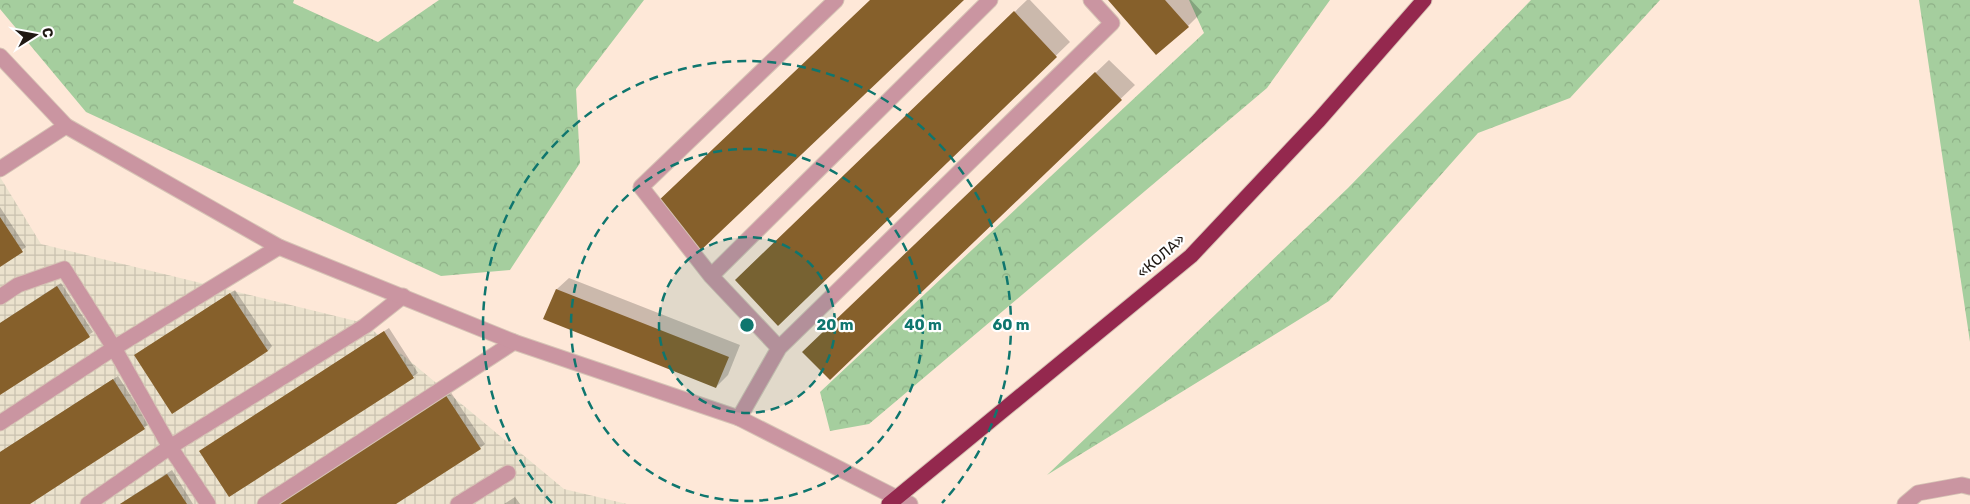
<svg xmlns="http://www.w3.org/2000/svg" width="1970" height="504" viewBox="0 0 1970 504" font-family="Rubik,sans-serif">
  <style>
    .industrial { fill: url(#industrial-grid) }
    .forest { fill: url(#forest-crowns) }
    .shadow { fill: #0003 }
    .building { fill: #86602b }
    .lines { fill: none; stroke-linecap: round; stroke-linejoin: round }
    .lane-casing { stroke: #d6c3b5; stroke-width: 17 }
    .street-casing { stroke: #d6c3b5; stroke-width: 17 }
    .highway-casing { stroke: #d6c3b5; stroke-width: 17 }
    .lane { stroke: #ca95a1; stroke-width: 15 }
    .street { stroke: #ca95a1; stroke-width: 15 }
    .highway { stroke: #94284e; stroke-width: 15 }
    .ring { fill: none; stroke: #0f766e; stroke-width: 2.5; stroke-dasharray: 9 6 }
    .labels { text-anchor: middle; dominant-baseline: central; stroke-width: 4.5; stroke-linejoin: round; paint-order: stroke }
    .street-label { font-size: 15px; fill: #201913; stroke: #fff }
    .centre { fill: #0f766e; stroke: #fff; stroke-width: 2.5 }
    .ring-label { font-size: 15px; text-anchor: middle; font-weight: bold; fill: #0f766e; stroke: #fff; stroke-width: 4.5; stroke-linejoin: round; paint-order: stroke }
  </style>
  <defs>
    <pattern id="industrial-grid" width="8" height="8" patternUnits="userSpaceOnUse" patternTransform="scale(1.25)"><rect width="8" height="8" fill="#ebe2cd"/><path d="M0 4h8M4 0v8" fill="none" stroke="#c9c1af"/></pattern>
    <pattern id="forest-crowns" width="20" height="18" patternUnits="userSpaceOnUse" patternTransform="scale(1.25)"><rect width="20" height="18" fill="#a5ce9e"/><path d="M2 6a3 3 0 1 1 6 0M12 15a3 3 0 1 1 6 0" fill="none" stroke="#8eb087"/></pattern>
  </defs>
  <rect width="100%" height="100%" fill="#fee8d8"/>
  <path class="industrial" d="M0,177L41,244L364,323L564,489L627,504H0Z"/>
  <path class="forest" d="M0,0H294L293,3L378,42L439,0H644L576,89L580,163L510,270L441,276L86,112L0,9Z
    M1189,0H1330L1267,88L869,424L830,431L820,392L1204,33Z
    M1531,0H1660L1570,98L1478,133L1329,301L1047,475L1348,188Z
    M1919,0H1970V342Z"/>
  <path class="shadow" d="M1027,0H1030L1070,42L778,324L750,266Z
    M1109,0H1191L1202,12L1188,26Z
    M1109,60L1135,85L830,378L817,339Z
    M0,207L26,247L0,265Z
    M569,278L740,345L728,375L716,387L545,319L557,289Z
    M61,283L93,332L0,394V323Z
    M235,290L272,346L268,351L136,355Z
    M389,328L418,373L230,496L201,451Z
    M118,376L149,424L28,504H0V452Z
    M450,391L485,444L480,448L394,504H275Z
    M172,470L193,504H120Z
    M515,497L520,504H504Z"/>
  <path class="building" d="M870,0H964L699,252L655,204Z
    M1108,0H1165L1189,27L1156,55Z
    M1014,11L1057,57L778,326L735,280Z
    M1095,72L1122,100L830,380L802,352Z
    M0,217L23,252L0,267Z
    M57,286L90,337L0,395V323Z
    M556,289L729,357L716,388L543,319Z
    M230,293L268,351L172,414L134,355Z
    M384,331L414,378L229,497L199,451Z
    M113,379L145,429L30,504H0V452Z
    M445,394L481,449L396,504H275Z
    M167,474L187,504H120Z"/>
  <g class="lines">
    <defs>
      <path id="lane" d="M0,169L66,126
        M711,276L990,0
        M0,297L18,285L64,269L114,348L170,447L208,504
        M779,348L711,276L641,187L836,0
        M739,418L779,348L1112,23L1091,0
        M0,423L114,348L279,247
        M897,498L910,504
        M88,504L170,447L365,326L403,296
        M265,504L514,342
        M458,504L508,473
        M1905,504L1918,493L1962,485L1970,487"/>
      <path id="street" d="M0,56L66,126L279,247L514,342L739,418L897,498"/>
      <path id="highway" d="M889,504L1191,256L1319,120L1424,0"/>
    </defs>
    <use href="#lane" class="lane-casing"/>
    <use href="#street" class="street-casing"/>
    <use href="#highway" class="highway-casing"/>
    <use href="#lane" class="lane"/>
    <use href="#street" class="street"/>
    <use href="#highway" class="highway"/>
  </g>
  <circle cx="747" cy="325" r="88" fill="#0f766e" fill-opacity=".12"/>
  <g class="ring">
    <circle cx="747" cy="325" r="88"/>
    <circle cx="747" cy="325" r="176"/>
    <path d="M552 503A264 264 0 1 1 942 503"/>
  </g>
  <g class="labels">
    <g class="street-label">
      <text transform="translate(1161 256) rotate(-41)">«КОЛА»</text>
    </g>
  </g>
  <circle cx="747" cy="325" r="8" class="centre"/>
  <g class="ring-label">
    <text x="835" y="330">20 m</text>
    <text x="923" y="330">40 m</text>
    <text x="1011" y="330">60 m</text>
  </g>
  <g transform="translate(35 35) rotate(79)" stroke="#ffffff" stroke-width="4" paint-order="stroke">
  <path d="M0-4L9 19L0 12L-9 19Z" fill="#201913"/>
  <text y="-8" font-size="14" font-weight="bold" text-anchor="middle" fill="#201913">С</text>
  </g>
</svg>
